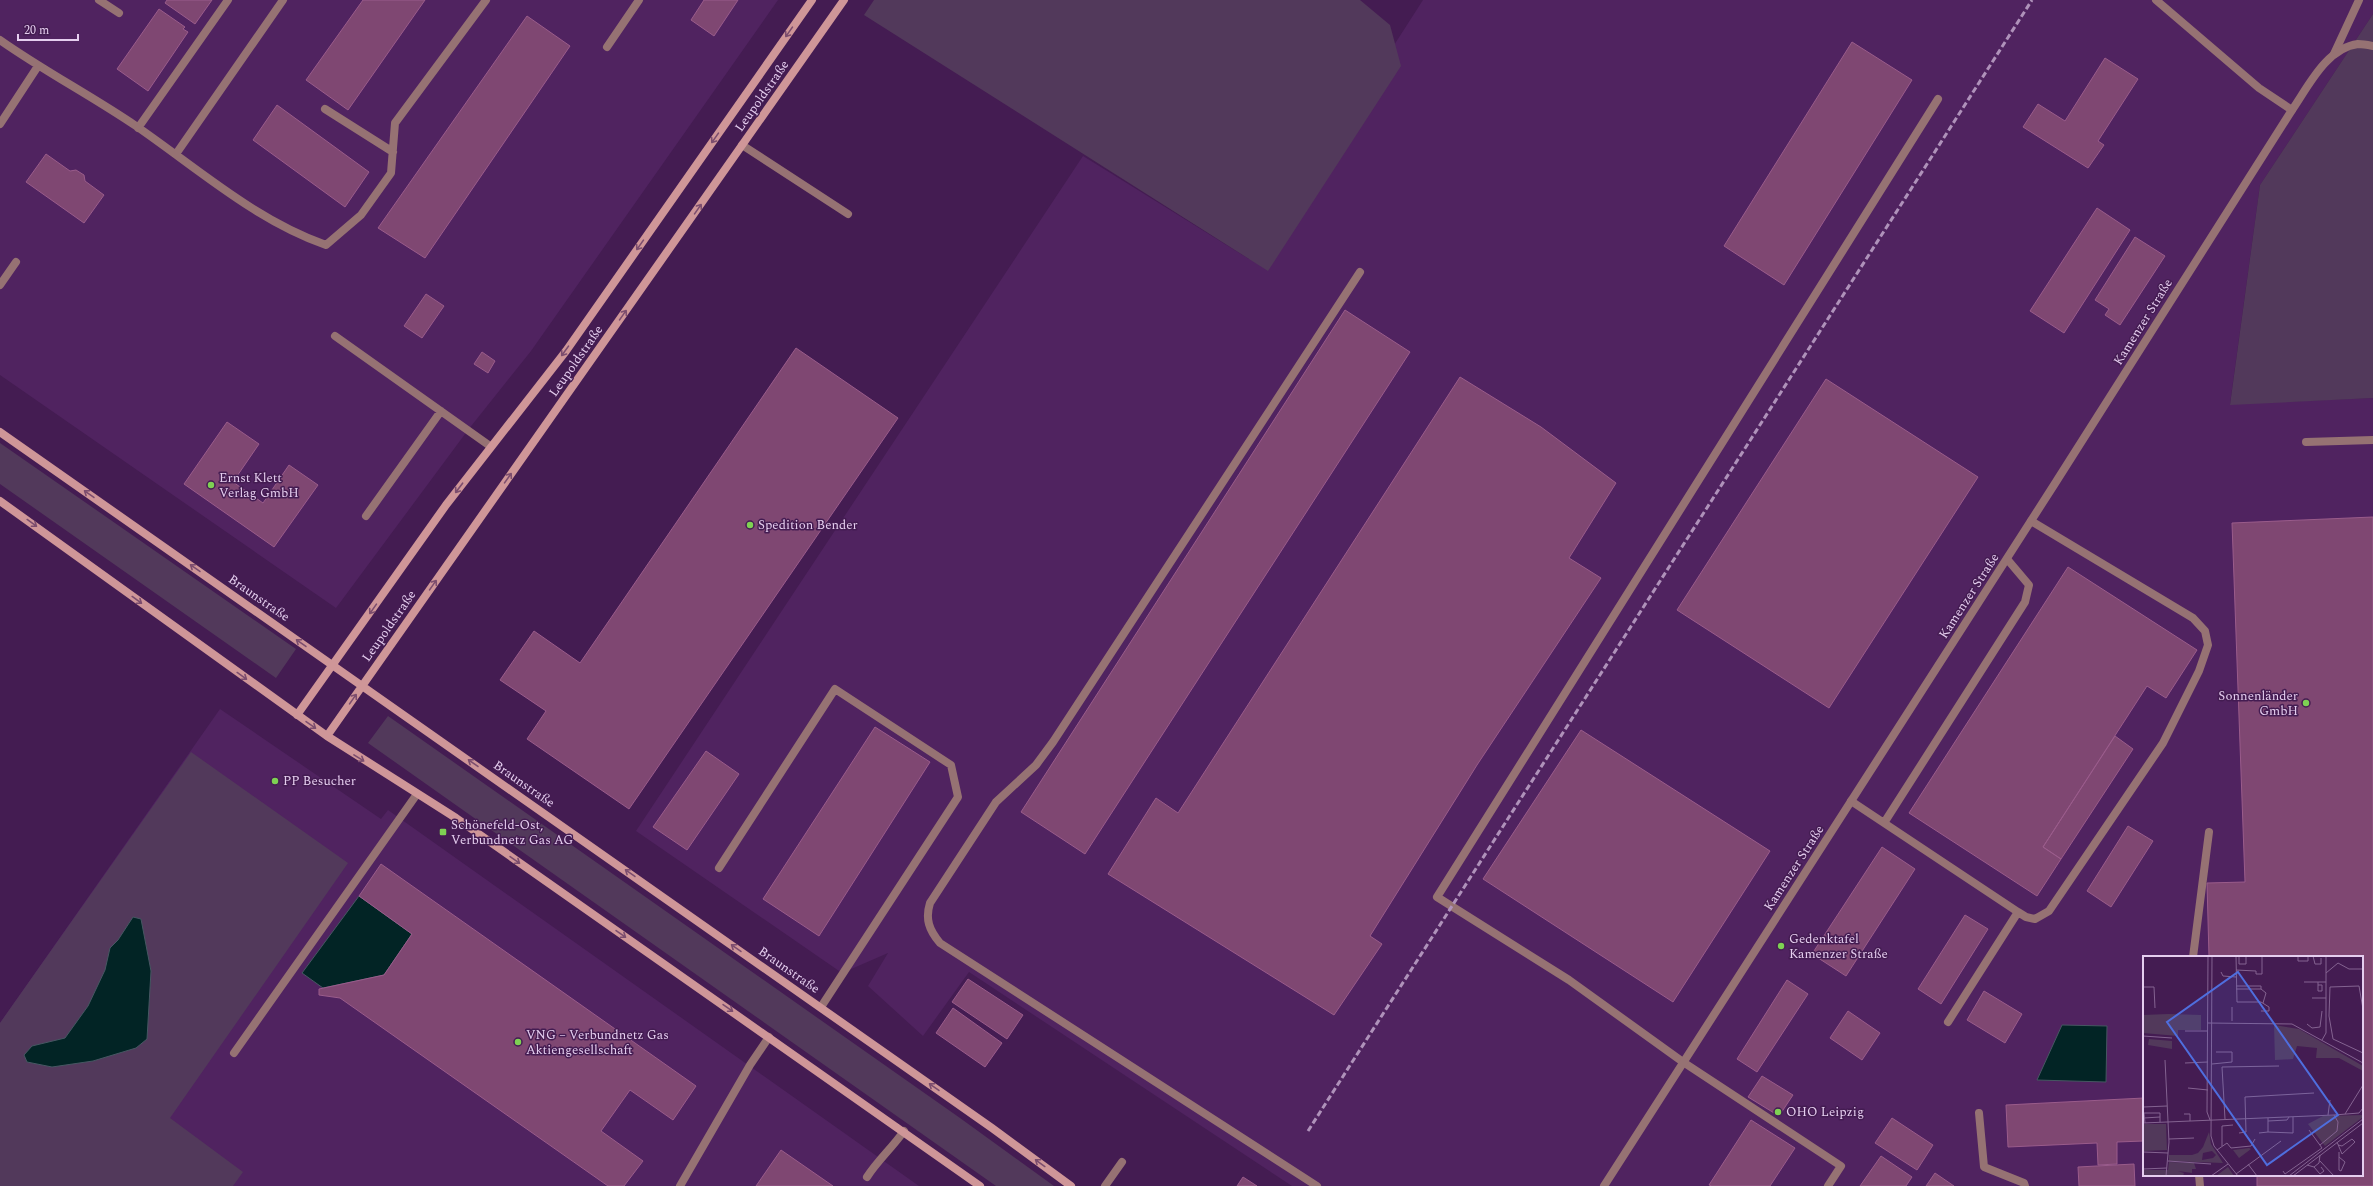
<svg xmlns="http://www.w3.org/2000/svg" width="2373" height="1186" viewBox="0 0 2373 1186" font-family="Spectral,serif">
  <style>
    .built { fill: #502360; fill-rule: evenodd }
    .green { fill: #52395b }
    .water { fill: #022425; stroke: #465762 }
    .building { fill: #7f4772; stroke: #9a5c8b }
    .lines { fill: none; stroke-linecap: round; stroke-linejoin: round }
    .lane { stroke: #967273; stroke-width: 8 }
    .street { stroke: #967273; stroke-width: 8 }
    .secondary { stroke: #cf9698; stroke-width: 8 }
    .rail { stroke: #af92ba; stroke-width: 3; stroke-dasharray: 6 3; stroke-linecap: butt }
    .oneway { stroke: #7c4d6e }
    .poi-dot { fill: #7ed153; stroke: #441c52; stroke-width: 1.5 }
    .labels { text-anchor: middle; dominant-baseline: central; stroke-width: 3; stroke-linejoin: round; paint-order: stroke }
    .street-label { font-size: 13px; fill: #e5ceef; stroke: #441c52 }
    .poi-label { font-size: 13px; fill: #e5ceef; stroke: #441c52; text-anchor: start }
    .inset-road { fill: none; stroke: #846391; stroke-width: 1 }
    .view { fill: #4f6ede; fill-opacity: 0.15; stroke: #4f6ede; stroke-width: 2 }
    .inset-edge { fill: none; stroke: #e5ceef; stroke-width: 2 }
  </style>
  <rect width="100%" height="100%" fill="#441c52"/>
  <path class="built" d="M0,0H778L531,351L468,430L336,608L0,375Z
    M1423,0H2373V14L2260,185L2230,404L2373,398V1186H1292L969,972L923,1036L868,986L888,953L842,973L636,831L1083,156L1249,259L1380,67ZM2144,957H2362V1175H2144Z
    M220,709L381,819L388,810L919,1186H126L0,1023Z"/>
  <path class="green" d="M874,0H1360L1390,25L1401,66L1268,271L864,15Z
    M2373,14V398L2230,405L2260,185Z
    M0,443L296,649L276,678L0,484Z
    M388,716L960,1118L1054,1186H996L368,743Z
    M191,752L348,863L170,1118L243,1172L233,1186H0V1023Z"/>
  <path class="water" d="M359,896L412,934L384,975L323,988L302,973Z
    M133,917L141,919L151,971L147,1039L136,1048L93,1061L52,1067L27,1062L24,1055L32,1046L65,1038L88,1006L105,970L110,948L118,940Z
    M2062,1025L2107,1026L2106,1082L2037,1080Z"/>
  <path class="building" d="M167,0H212L195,24L165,3Z
    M363,0H425L348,110L306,80Z
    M704,0H738L714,36L691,20Z
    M159,9L185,27L183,29L188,32L148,91L117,69Z
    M527,16L570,46L425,258L378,228Z
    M1852,42L1912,80L1784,285L1724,246Z
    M2105,58L2138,79L2098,141L2104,145L2088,168L2023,127L2038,104L2065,121Z
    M277,105L369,172L345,207L253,140Z
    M46,154L70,171L76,170L84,175L85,181L104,195L84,223L26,182Z
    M2097,208L2130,230L2064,333L2030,311Z
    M2135,237L2165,256L2120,325L2105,315L2109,309L2095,300Z
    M426,294L444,306L422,338L404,326Z
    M1345,310L1410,352L1085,854L1021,812Z
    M796,348L898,418L629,809L527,739L546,711L500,680L534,631L580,663Z
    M482,352L495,361L488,373L474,364Z
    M1460,377L1541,427L1616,483L1569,558L1601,578L1477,765L1370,936L1382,944L1334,1015L1108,874L1156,798L1178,813Z
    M1826,379L1978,477L1829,708L1677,610Z
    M227,422L259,444L233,482L263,503L289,465L318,485L274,547L184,484Z
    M2373,517V1186H2257V1175H2362V957H2209L2207,883L2245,882L2232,523Z
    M2068,567L2197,650L2166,698L2147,686L2043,847L2061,859L2037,896L1909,813Z
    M875,727L930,762L819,936L763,899Z
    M1581,730L1770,851L1673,1002L1483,879Z
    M2115,736L2133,749L2061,859L2043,847Z
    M706,751L739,774L687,850L653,827Z
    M2128,826L2153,841L2111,907L2087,891Z
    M1882,847L1915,869L1846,976L1812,954Z
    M381,864L696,1086L673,1120L630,1090L601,1131L643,1161L624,1186H608L340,998L319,995V989L384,975L412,934L359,896Z
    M1965,915L1988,929L1941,1004L1918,989Z
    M968,979L1023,1015L1007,1039L952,1002Z
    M1787,980L1808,994L1757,1072L1737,1059Z
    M1984,991L2022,1014L2005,1043L1967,1020Z
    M953,1008L1002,1043L985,1067L936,1033Z
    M1848,1011L1880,1033L1862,1060L1830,1038Z
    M1762,1076L1793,1095L1779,1116L1748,1097Z
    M2144,1098V1141L2117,1142V1164L2098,1165L2097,1143L2008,1147L2006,1105Z
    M1892,1118L1933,1145L1917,1170L1875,1143Z
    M1751,1120L1795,1148L1770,1186H1712L1709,1185Z
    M781,1150L833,1186H756Z
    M1881,1156L1912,1177L1906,1186H1860Z
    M2134,1164L2135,1186H2079L2078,1167Z
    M1935,1173L1954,1186H1926Z
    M1243,1177L1257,1186H1237Z"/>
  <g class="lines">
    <path class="lane" d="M99,0L119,13
      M2156,0L2259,88L2292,110
      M0,40C44,71 92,96 136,126C197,168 255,220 326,245L361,215L391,173L395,123L486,0
      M607,47L639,0
      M2334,54L2359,0
      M325,109L393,152
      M0,124L38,66
      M138,128L228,0
      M742,145L848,214
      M176,154L283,0
      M0,285L16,262
      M335,336L490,446
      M2306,442L2373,440
      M366,516L441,411
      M1851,801L2018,912L1948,1022
      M1884,823L2025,602L2029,585L2007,559
      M719,868L835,689L951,765L958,797L821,1007
      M2018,912L2026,917L2035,919L2049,911L2163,743L2199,671L2208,645L2205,631L2193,618L2031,521
      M2193,957L2209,832
      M234,1053L417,794
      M1979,1113L1984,1167L2024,1183L2025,1186
      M2199,1175L2200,1186
      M867,1177C878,1160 892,1148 904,1131
      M680,1186L750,1065L769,1037
      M1105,1186L1122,1162
      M1317,1186L940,943C929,930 925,919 930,903L996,802L1036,765L1053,742L1360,272
      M1828,1186L1841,1166L1683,1062L1569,980L1437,897L1938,99"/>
    <path class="street" d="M1604,1186L2054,485L2292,110C2308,87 2326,48 2358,44C2362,44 2368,45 2373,46"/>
    <path class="secondary" d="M0,432L992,1128L1071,1186
      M0,501L327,736L456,818L980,1186
      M297,715L446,505L566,351L812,0
      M327,736L844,0"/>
    <path class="rail" d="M1308,1131L2032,0"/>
  </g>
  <defs><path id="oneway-shaft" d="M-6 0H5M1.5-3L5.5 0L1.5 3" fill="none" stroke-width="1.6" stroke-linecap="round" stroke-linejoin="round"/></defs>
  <g class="oneway">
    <use href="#oneway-shaft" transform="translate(789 32) rotate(125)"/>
    <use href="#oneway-shaft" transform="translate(715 138) rotate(125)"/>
    <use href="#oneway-shaft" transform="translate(698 209) rotate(-55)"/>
    <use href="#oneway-shaft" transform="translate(640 245) rotate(125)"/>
    <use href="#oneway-shaft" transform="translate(623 315) rotate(-55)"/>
    <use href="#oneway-shaft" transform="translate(565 351) rotate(126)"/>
    <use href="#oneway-shaft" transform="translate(508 478) rotate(-55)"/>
    <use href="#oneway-shaft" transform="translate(459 488) rotate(127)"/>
    <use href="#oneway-shaft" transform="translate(89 494) rotate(-145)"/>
    <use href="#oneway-shaft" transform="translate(32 523) rotate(36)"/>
    <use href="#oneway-shaft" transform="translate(195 568) rotate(-145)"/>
    <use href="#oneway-shaft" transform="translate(433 585) rotate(-55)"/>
    <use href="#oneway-shaft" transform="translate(137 600) rotate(36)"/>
    <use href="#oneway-shaft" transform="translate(373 609) rotate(125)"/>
    <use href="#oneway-shaft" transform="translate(301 643) rotate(-145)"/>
    <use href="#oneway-shaft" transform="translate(242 676) rotate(36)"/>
    <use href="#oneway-shaft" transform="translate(353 699) rotate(-55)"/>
    <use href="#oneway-shaft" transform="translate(311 725) rotate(35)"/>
    <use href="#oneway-shaft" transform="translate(359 758) rotate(32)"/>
    <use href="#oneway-shaft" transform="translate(473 763) rotate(-145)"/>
    <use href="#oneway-shaft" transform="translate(515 860) rotate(35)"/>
    <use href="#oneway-shaft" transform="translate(630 873) rotate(-145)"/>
    <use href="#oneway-shaft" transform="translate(621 934) rotate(35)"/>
    <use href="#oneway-shaft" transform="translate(736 948) rotate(-145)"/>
    <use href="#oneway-shaft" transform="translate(728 1008) rotate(35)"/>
    <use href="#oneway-shaft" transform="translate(934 1087) rotate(-145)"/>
    <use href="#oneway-shaft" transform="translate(1040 1163) rotate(-144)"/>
  </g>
  <g class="poi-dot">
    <circle cx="211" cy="485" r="4"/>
    <circle cx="750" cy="525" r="4"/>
    <circle cx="2306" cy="703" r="4"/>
    <circle cx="275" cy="781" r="4"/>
    <rect x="439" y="828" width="8" height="8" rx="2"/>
    <circle cx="1781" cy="946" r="4"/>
    <circle cx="518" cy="1042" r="4"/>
    <circle cx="1778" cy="1112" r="4"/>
  </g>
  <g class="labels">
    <g class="street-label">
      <text transform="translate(762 96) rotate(-55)">Leupoldstraße</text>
      <text transform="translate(2143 322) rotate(-58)">Kamenzer Straße</text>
      <text transform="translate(576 361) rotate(-55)">Leupoldstraße</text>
      <text transform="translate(1969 596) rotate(-57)">Kamenzer Straße</text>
      <text transform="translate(259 598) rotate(35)">Braunstraße</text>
      <text transform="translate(389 626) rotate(-55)">Leupoldstraße</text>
      <text transform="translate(524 784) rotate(35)">Braunstraße</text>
      <text transform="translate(1794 868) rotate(-57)">Kamenzer Straße</text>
      <text transform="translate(789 970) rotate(35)">Braunstraße</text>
    </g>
    <g class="poi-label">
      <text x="219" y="478">Ernst Klett<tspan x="219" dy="15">Verlag GmbH</tspan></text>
      <text x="758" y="525">Spedition Bender</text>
      <text x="2298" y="696" text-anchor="end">Sonnenländer<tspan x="2298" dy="15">GmbH</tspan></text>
      <text x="283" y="781">PP Besucher</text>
      <text x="451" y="825">Schönefeld-Ost,<tspan x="451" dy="15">Verbundnetz Gas AG</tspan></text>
      <text x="1789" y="939">Gedenktafel<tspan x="1789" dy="15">Kamenzer Straße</tspan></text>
      <text x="526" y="1035">VNG – Verbundnetz Gas<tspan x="526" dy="15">Aktiengesellschaft</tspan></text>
      <text x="1786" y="1112">OHO Leipzig</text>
    </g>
  </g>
  <g transform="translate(2143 956)">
    <rect width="220" height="220" fill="#441c52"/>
    <path d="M25,58L58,59V74H35V80L0,77V59ZM131,69L156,73L220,110V115L196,102H173L174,92L154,90L150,103L132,104ZM6,83L29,85V93L5,89ZM180,160L220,159V161L182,190L165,168ZM0,168H23L24,194L0,195ZM66,176L68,188L80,207L26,205V199H49L55,197L60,191ZM69,195L73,199L70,202L59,204L60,197ZM106,192L108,193L96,202L90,194ZM26,206L51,207L53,213H49V217L35,215L41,217L40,220H0V214H25ZM85,211L91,220H73Z" fill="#52395b" fill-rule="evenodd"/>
    <path class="inset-road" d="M65,0L64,156L67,164M69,0L68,180L71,190L95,220M93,0L94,46H118L126,51V55H118M96,0V8H103V0M155,0V5H165V0M170,0L172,8H178V2M93,14L113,15V18H119V0M78,16L80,20L93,21M183,17L195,7L206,13H220M161,26H183M175,26V35H179V29H175M93,30H118V33H93M0,31H11L12,52M118,33L123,37L120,47M169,42H183M220,53L216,30L187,31L186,60L190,83L220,97M89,65V51M65,67L149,68L220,107M164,68L169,72L177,71L179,55M42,75H65M0,80L29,82M179,84L183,77V0M22,104L26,186L23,220M42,107L65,106M69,108L89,106V96H73M45,132L65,134M0,151L24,150M41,158H47V165M202,158L220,129M185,159L187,144M191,159L216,157L220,152M1,162L17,161M82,163L79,111L136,110M125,165L144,164L146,161M0,167L191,159L195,166L194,175L177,189M2,167L1,157H17V166M125,176L150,177V161M96,177L103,176L102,141L171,137M116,177L125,176V162M26,183L51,182M194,186L199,198L212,186L209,183L199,190L195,189M79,190V170L90,169M88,192L108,190L112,183M74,194L84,187L88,192M0,196L25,197M196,196V214L198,215L202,206L196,201M25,205L68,208M177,205L191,220M105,208L114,220M164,209L171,211L176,207L177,199M171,211L177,218L181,215L178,211M0,213L24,212M140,215L142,218L179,192L166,174M93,218L138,185M68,220L85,208M146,220L220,163M150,220L220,167"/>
    <path class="view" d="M95,16L195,159L124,209L24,66Z"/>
    <rect width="220" height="220" class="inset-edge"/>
  </g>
  <path d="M18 34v6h60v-6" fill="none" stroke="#e5ceef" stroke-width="2"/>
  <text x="24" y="34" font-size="12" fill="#e5ceef" stroke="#441c52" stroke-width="3" paint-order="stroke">20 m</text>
</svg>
